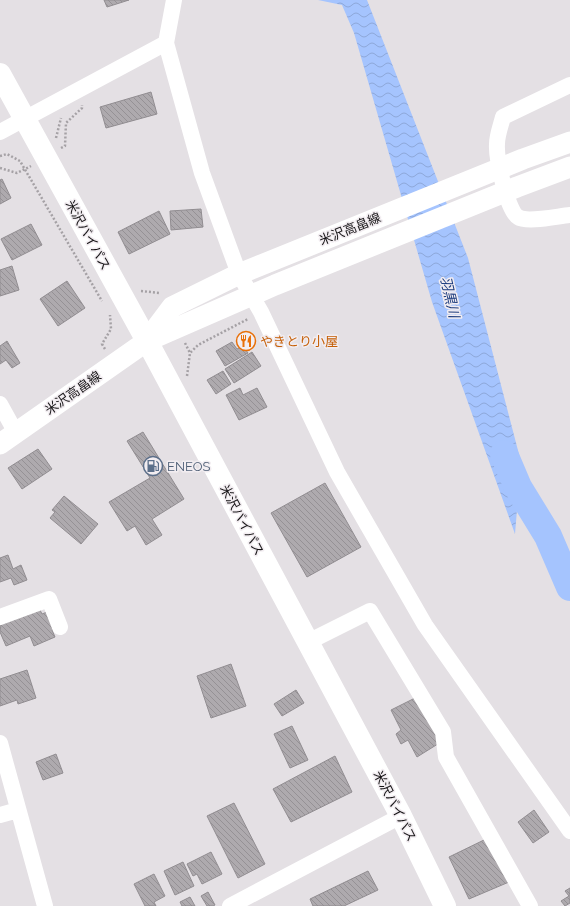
<svg xmlns="http://www.w3.org/2000/svg" width="570" height="906" viewBox="0 0 570 906" font-family="Raleway,'Noto Sans JP',sans-serif">
  <style>
    .water { fill: url(#water-waves) }
    .lines { fill: none; stroke-linecap: round; stroke-linejoin: round }
    .river { stroke: #a5c4fe; stroke-width: 28 }
    .building { fill: url(#building-back-hatch); stroke: #918d91 }
    .path { stroke: #a5a1a5; stroke-width: 2.5; stroke-dasharray: 2 2; stroke-linecap: butt }
    .minor { stroke: #fff; stroke-width: 16 }
    .major { stroke: #fff; stroke-width: 21 }
    .highway { stroke: #fff; stroke-width: 22 }
    .labels { text-anchor: middle; dominant-baseline: central; stroke-width: 3; stroke-linejoin: round; paint-order: stroke }
    .street-label { font-size: 13px; fill: #171517; stroke: #f2edf1 }
    .food-label { font-size: 13px; fill: #c56008; stroke: #f2edf1; text-anchor: start }
    .service-label { font-size: 13px; fill: #4e5e75; stroke: #f2edf1; text-anchor: start }
    .water-label { font-size: 14px; font-style: italic; fill: #1b3b7d; stroke: #f2edf1 }
  </style>
  <defs>
    <pattern id="water-waves" width="16" height="10" patternUnits="userSpaceOnUse"><rect width="16" height="10" fill="#a5c4fe"/><path d="M0 5q4-4 8 0t8 0" fill="none" stroke="#8da8d9"/></pattern>
    <pattern id="building-back-hatch" width="6" height="6" patternUnits="userSpaceOnUse"><rect width="6" height="6" fill="#aeaaae"/><path d="M-1 5l2 2M0 0l6 6M5-1l2 2" fill="none" stroke="#959195"/></pattern>
  </defs>
  <rect width="100%" height="100%" fill="#e4e0e4"/>
  <path class="water" d="M318,0H367L468,258L521,462L515,534L432,302L354,33L342,5Z"/>
  <g class="lines">
    <path class="river" d="M504,454L518,487L548,536L570,587"/>
  </g>
  <path class="building" d="M104,0H129L107,7Z
    M151,92L157,114L106,128L100,107Z
    M2,179L11,198L0,204V180Z
    M201,209L203,227L171,230L170,211Z
    M159,211L170,234L129,254L118,232Z
    M31,224L42,245L12,260L1,239Z
    M12,266L19,290L0,296V270Z
    M67,281L85,308L58,326L40,299Z
    M7,341L20,363L12,368L6,360L0,364V346Z
    M232,342L237,349L243,346L248,353L225,366L216,351Z
    M252,352L261,366L234,383L225,369Z
    M223,371L231,384L216,394L207,380Z
    M240,388L243,395L257,388L267,407L239,420L226,395Z
    M143,432L184,499L152,519L162,535L146,545L135,526L127,531L109,502L150,478L127,441Z
    M38,449L52,469L22,489L8,468Z
    M325,483L361,547L307,577L271,513Z
    M64,496L98,524L81,544L50,518L55,512L52,510Z
    M8,555L13,569L21,565L27,580L14,585L11,578L0,582V558Z
    M40,610L42,614L47,612L54,629L52,630L55,637L34,646L30,636L6,646L0,632L1,624Z
    M231,664L246,706L211,718L197,676Z
    M27,670L36,698L18,704L17,700L0,706V679Z
    M296,690L304,703L282,716L274,704Z
    M417,697L441,742L417,757L408,740L401,744L396,734L401,730L391,710Z
    M292,726L308,760L290,768L274,734Z
    M56,754L63,773L43,780L36,762Z
    M335,756L352,792L291,822L273,789Z
    M234,803L265,864L238,878L207,816Z
    M534,810L549,832L533,843L518,822Z
    M486,839L509,882L469,899L449,857Z
    M211,852L222,874L202,884L197,874L193,876L187,864Z
    M183,862L194,886L175,895L164,871Z
    M368,871L378,890L344,906H313L310,899Z
    M154,874L165,896L154,902L156,906H145L134,884Z
    M570,888V903L565,906L561,901L569,896L565,891Z
    M208,892L215,905L213,906H207L201,896Z
    M190,897L195,906H182L180,902Z"/>
  <g class="lines">
    <path class="path" d="M56,138L61,118
      M61,148L65,146L66,123L82,108V105
      M0,156L7,154L20,161L102,301
      M0,168L17,173L31,166
      M141,291L160,293
      M185,343L190,353
      M105,349L102,344L111,329L110,315
      M187,376L190,353L198,345L248,319"/>
    <path class="minor" d="M174,0L166,43L202,173L239,274L261,312L337,472L425,625L570,831
      M570,85L503,117C501,125 497,135 497,144C496,157 507,211 518,217C527,223 558,216 570,215
      M0,132L166,43
      M0,404L16,433
      M0,617L49,599L60,627
      M308,642L370,611L443,732L446,757L530,906
      M0,743L45,906
      M0,815L18,810
      M230,906L401,816"/>
    <path class="major" d="M148,339L172,307L239,274L523,159L570,142
      M0,444L147,341L275,285L517,187L570,167"/>
    <path class="highway" d="M0,74L147,341L401,816L445,906"/>
  </g>
  <defs>
    <symbol id="restaurant-ring" viewBox="-11 -11 22 22"><circle r="9.5" fill="#f2edf1" stroke="#e8710a" stroke-width="1.5"/><path d="M-5-6h1v4h1v-4h1v4h1v-4h1v5L-1.5 .5V6h-2V.5L-5-1ZM5-6V6H3V1.5H1.5Q1.5-4 5-6Z" fill="#e8710a"/></symbol>
    <symbol id="fuel-ring" viewBox="-11 -11 22 22"><circle r="9.5" fill="#f2edf1" stroke="#5c6f8a" stroke-width="1.5"/><path d="M-5.5-6h7V0h2V4h1.3V-2.5L3-4.5l.8-.8L6-3V5H2.5V1h-1V6h-7ZM-4.2-4.7v3.2H.2V-4.7Z" fill="#5c6f8a"/></symbol>
  </defs>
  <g fill-rule="evenodd">
    <use href="#restaurant-ring" x="235" y="330" width="22" height="22"/>
    <use href="#fuel-ring" x="142" y="455" width="22" height="22"/>
  </g>
  <g class="labels">
    <g class="street-label">
      <text transform="translate(350 229) rotate(-22)">米沢高畠線</text>
      <text transform="translate(88 235) rotate(61)">米沢バイパス</text>
      <text transform="translate(73 393) rotate(-35)">米沢高畠線</text>
      <text transform="translate(242 520) rotate(62)">米沢バイパス</text>
      <text transform="translate(395 806) rotate(63)">米沢バイパス</text>
    </g>
    <g class="food-label">
      <text x="260" y="341">やきとり小屋</text>
    </g>
    <g class="service-label">
      <text x="167" y="466">ENEOS</text>
    </g>
    <g class="water-label">
      <text transform="translate(450 297) rotate(77)">羽黒川</text>
    </g>
  </g>
</svg>
